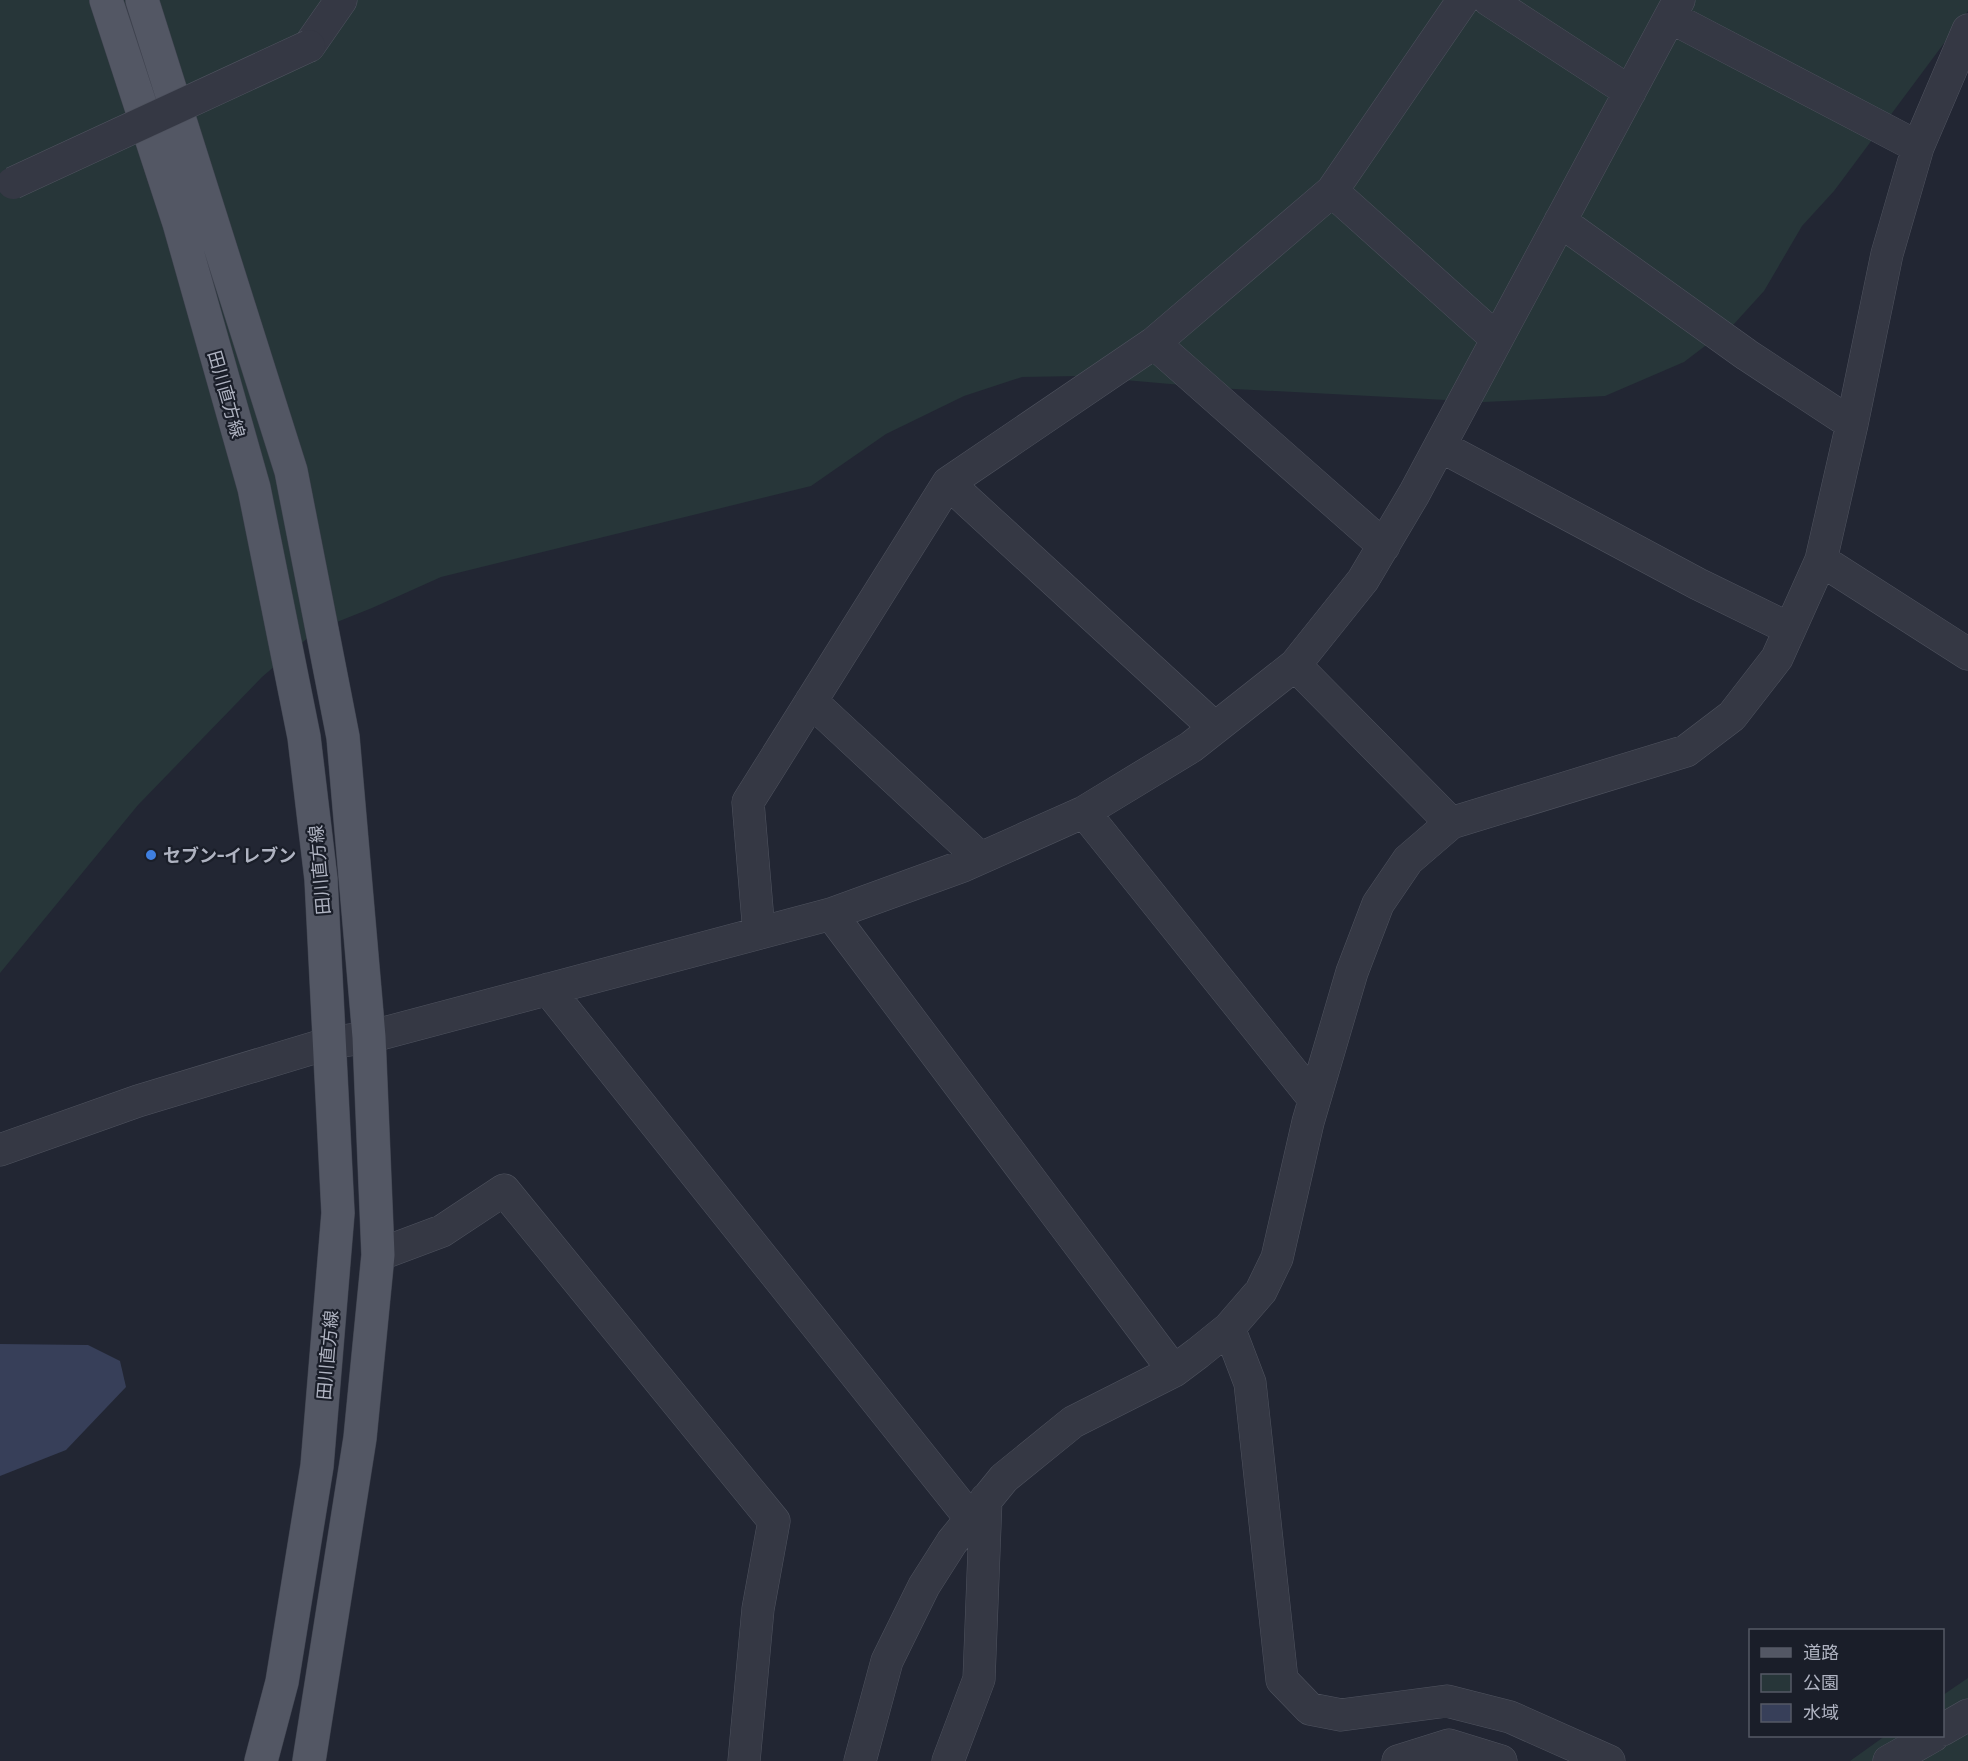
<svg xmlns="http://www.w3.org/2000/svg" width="1968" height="1761" viewBox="0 0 1968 1761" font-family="Barlow,'Noto Sans JP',sans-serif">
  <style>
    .green { fill: #273639 }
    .water { fill: #373f59 }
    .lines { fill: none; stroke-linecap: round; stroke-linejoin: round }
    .street-casing { stroke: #4f535f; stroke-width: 33 }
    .primary-casing { stroke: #3e424e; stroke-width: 34 }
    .street { stroke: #353844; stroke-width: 32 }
    .primary { stroke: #535764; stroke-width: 33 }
    .street-bridge-casing { stroke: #4f535f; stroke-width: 33; stroke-linecap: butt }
    .street-bridge { stroke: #353844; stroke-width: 32 }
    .shop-dot { fill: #3f7fe0; stroke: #1a1e29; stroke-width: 2 }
    .labels { text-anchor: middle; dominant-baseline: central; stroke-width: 4.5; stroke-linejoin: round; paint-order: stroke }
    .street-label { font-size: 18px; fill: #afb3c1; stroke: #1a1e29 }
    .poi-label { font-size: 18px; font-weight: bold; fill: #afb3c1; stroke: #1a1e29; text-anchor: start }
  </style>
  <rect width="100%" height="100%" fill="#222633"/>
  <path class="green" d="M0,0H1968V11L1834,191L1802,226L1764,291L1734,324L1684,362L1605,396L1484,402L1216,388L1079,376L1022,377L964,396L886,434L811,486L441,577L372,608L317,630L262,677L138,805L0,973Z
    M1968,1678V1761H1850L1885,1736H1942L1943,1695Z"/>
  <path class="water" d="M0,1344L88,1345L120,1361L126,1387L66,1450L0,1476Z"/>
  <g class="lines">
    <defs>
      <path id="street" d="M1489,0L1630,92
        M1670,17L1918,147
        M309,46L341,0
        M1332,191L1497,339
        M1560,221L1747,355L1852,424
        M1154,343L948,483L1215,728
        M1440,446L1698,584L1790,629
        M1384,546L1154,343L1332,191L1463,0
        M1821,560L1968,654
        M1295,665L1451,823
        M811,701L980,858
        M1084,812L1314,1099
        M831,914L1174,1371
        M759,933L748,802L948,483
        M548,989L971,1519
        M0,1150L138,1101L330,1043L369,1037L831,914L963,866L1084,812L1191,747L1295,665L1363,580L1414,494L1679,0
        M378,1255L442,1231L504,1190L774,1521L758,1609L744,1761
        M1229,1328L1250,1383L1282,1680L1310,1709L1341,1715L1447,1701L1510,1717L1609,1761
        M1942,1730L1968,1715
        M860,1761L887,1661L924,1586L952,1542L1004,1478L1073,1422L1174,1371L1198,1353L1229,1328L1261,1291L1277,1258L1308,1122L1352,972L1378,904L1408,860L1451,823L1686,751L1732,716L1777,658L1821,560L1852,424L1887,254L1918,147L1968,30
        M948,1761L979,1679L986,1499
        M1398,1761L1449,1745L1501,1761
        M1889,1761L1933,1736"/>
      <path id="primary" d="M106,0L179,223L254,488L304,737L321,879L338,1213L317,1466L282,1682L261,1761
        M142,0L291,471L343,737L369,1037L378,1255L360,1438L309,1761"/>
    </defs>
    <use href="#street" class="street-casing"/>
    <use href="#primary" class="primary-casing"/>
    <use href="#street" class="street"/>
    <use href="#primary" class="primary"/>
    <defs>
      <path id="street-bridge" d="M13,183L309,46"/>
    </defs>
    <use href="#street-bridge" class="street-bridge-casing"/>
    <use href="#street-bridge" class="street-bridge"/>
  </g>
  <circle class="shop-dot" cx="151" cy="855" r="6"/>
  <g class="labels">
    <g class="street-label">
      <text transform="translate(227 394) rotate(74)">田川直方線</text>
      <text transform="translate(319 870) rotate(-95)">田川直方線</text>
      <text transform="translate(327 1355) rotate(-85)">田川直方線</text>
    </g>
    <g class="poi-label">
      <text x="163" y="855">セブン-イレブン</text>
    </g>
  </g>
  <rect x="1749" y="1629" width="195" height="108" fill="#1a1e29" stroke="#565a66" stroke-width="1.5"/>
  <rect x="1761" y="1648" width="30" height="9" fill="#535764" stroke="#565a66" stroke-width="1.5"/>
  <text x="1803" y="1659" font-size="18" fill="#afb3c1">道路</text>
  <rect x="1761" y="1674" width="30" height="18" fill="#273639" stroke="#565a66" stroke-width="1.5"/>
  <text x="1803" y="1689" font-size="18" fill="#afb3c1">公園</text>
  <rect x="1761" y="1704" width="30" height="18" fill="#373f59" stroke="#565a66" stroke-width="1.5"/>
  <text x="1803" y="1719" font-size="18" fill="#afb3c1">水域</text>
</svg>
